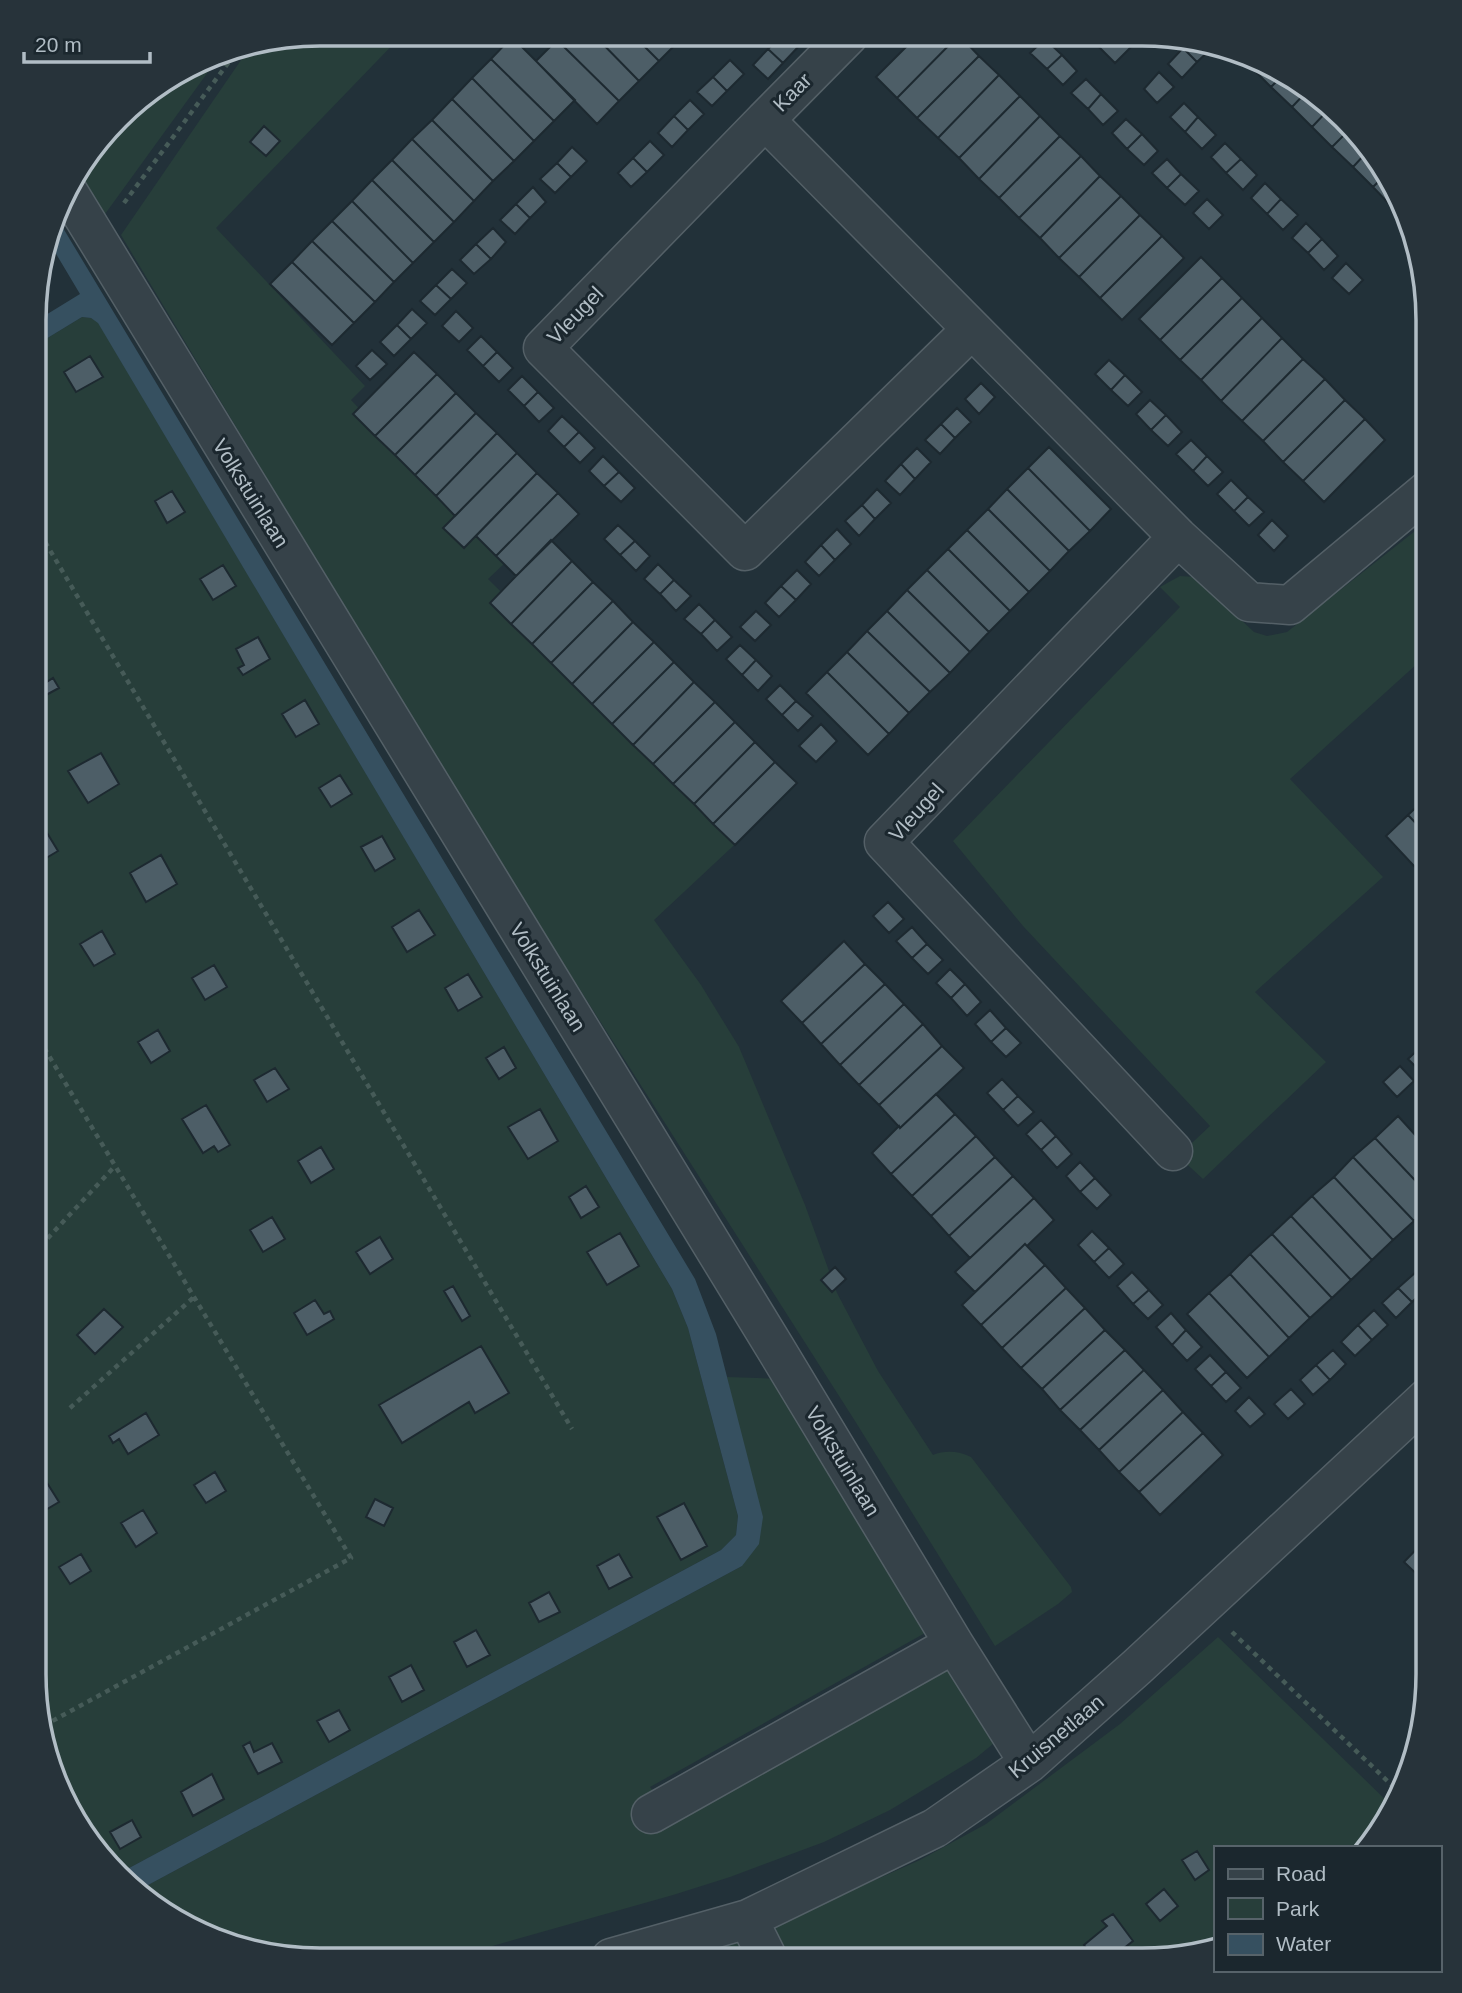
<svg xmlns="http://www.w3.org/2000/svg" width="1462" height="1993" viewBox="0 0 1462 1993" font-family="Helvetica,sans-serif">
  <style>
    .green { fill: #273e3a }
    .water { fill: #365060 }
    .building { fill: #4d5e67; stroke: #1d2930; stroke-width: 2 }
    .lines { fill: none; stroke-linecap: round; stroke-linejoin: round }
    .minor-casing { stroke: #546067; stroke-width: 41 }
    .path { stroke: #465b58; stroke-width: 4.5; stroke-dasharray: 5 5; stroke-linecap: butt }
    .minor { stroke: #364249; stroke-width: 38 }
    .labels { text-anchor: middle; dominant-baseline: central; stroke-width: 6; stroke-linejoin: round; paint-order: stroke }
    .street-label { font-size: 21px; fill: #b1bdc5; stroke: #1b272e }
    .rim { fill: none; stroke: #b1bdc5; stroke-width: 3.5 }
  </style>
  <rect width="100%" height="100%" fill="#223139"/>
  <path class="green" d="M320,33H404L216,228L365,386L351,400L506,562L488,579L746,834L654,920L701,985L739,1047L805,1205L837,1293L878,1371L933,1455C945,1450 959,1451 971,1457L1071,1587L1072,1592L1058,1604L995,1646L855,1421L473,822L121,235L252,44Z
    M224,50L100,221L73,175L131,104Z
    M82,317L91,318L98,322L672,1289L688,1328L738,1516L736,1535L721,1550L118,1874L104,1862L63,1800L33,1674L36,345Z
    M1429,520V653L1290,779L1383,877L1255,992L1326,1062L1203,1179L1178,1156L1210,1126L1023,926L953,841L1180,607L1160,587L1180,576L1195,577L1254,632L1267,636L1287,632Z
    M727,1377L781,1379L934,1628L650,1787L674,1816L947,1665L1005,1734L976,1758L890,1810L824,1842L730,1877L673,1895L450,1958L283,1957L160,1911L137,1891L742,1566L735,1413Z
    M1218,1637L1393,1807L1380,1833L1367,1848H1215V1943L1143,1960L786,1959L781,1950L774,1920L794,1916L920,1860L986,1824L1120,1724Z
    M735,1930L754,1959L631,1958Z"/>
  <path class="water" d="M57,218L695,1279L716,1334L763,1517L759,1544L742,1566L137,1891L118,1874L721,1550L736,1535L738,1516L688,1328L672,1289L98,323L91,318L82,317L36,345V321L80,294L49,242Z"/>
  <path class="building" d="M562,34H593L639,81L619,101L557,40Z
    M593,34H632L659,61L639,81Z
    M632,34H669L677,43L659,61Z
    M783,35H788L799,46L783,63L768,49Z
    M918,35H959L897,98L876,77Z
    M959,35L979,56L917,118L897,98Z
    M1013,35H1032L1022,45Z
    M1087,35L1133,36L1138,40L1115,63Z
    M512,37L575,100L554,121L491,59Z
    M1045,39L1062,55L1047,69L1030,53Z
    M1192,39L1214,46L1197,62L1183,48Z
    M557,40L619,101L597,124L536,61Z
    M1183,48L1197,62L1182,78L1168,64Z
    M768,49L783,63L768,79L753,65Z
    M1234,50L1252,55L1256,57L1249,65Z
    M1062,55L1077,71L1063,85L1047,69Z
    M979,56L999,75L938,138L917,118Z
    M1256,57L1284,74L1271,87L1249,65Z
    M491,59L554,121L534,141L472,78Z
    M730,60L744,74L727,91L713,77Z
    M1159,72L1174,87L1157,103L1144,89Z
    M1284,74L1310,88L1292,107L1271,87Z
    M999,75L1020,96L959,158L938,138Z
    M713,77L727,91L712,106L697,92Z
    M472,78L534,141L514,161L452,99Z
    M1086,79L1101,94L1088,109L1071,93Z
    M1310,88L1316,92L1330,108L1312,127L1292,107Z
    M1101,94L1118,111L1103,125L1088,109Z
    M1020,96L1040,116L979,179L959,158Z
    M452,99L514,161L493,181L432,120Z
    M690,100L704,114L688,130L674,116Z
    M1184,103L1198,117L1185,132L1170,117Z
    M1330,108L1348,131L1332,147L1312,127Z
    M674,116L688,130L672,147L658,133Z
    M1040,116L1060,136L999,198L979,179Z
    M1198,117L1216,135L1202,149L1185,132Z
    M1126,119L1142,134L1127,149L1112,133Z
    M432,120L493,181L474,201L412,139Z
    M264,126L280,141L266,156L250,142Z
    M1348,131L1366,153L1353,167L1332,147Z
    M1142,134L1158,151L1144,165L1127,149Z
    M1060,136L1081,156L1019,218L999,198Z
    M412,139L474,201L454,222L392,160Z
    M650,141L664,155L647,172L633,158Z
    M1225,143L1241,159L1226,173L1211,157Z
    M572,147L587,161L571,177L557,163Z
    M1366,153L1385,175L1373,187L1353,167Z
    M1081,156L1100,176L1040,238L1019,218Z
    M633,158L647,172L631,187L618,173Z
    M1167,159L1181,174L1167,188L1152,173Z
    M1241,159L1257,175L1243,190L1226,173Z
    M392,160L454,222L434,242L372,180Z
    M557,163L571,177L555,193L540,179Z
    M1181,174L1199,191L1185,205L1167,188Z
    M1385,175L1399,193L1400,199L1392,207L1373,187Z
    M1100,176L1121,196L1059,258L1040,238Z
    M372,180L434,242L413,263L352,201Z
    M1265,183L1281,199L1267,214L1251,198Z
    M533,187L546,202L530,218L516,204Z
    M1121,196L1140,215L1079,277L1059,258Z
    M1207,199L1223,215L1209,229L1193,213Z
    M1281,199L1298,215L1283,230L1267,214Z
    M1400,199L1405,219L1392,207Z
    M352,201L413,263L394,282L332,221Z
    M516,204L530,218L515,234L500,220Z
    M1140,215L1162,236L1100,298L1079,277Z
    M332,221L394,282L375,302L312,241Z
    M1306,223L1322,239L1308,253L1292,238Z
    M493,228L506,242L491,259L476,244Z
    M1162,236L1184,258L1122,320L1100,298Z
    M1322,239L1338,256L1324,270L1308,253Z
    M312,241L375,302L354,323L292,262Z
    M476,244L491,259L474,274L460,260Z
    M1201,257L1222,278L1160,340L1139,319Z
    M292,262L354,323L332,345L270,284Z
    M1346,263L1363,280L1349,294L1332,278Z
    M452,269L467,283L451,299L436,285Z
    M1222,278L1242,298L1180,360L1160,340Z
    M436,285L451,299L435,315L420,301Z
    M1242,298L1262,318L1201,380L1180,360Z
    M412,309L427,323L411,339L397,325Z
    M456,311L473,328L459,342L442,326Z
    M1262,318L1282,338L1221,401L1201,380Z
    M397,325L411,339L394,356L380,342Z
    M481,336L497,352L483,366L467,350Z
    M1282,338L1303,359L1242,421L1221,401Z
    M372,350L387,364L370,380L356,366Z
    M414,352L437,374L375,436L353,414Z
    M497,352L513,368L499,382L483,366Z
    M90,356L103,377L76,392L64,372Z
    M1303,359L1325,379L1263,441L1242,421Z
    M1109,360L1125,375L1111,390L1095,374Z
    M437,374L456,393L395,455L375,436Z
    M1125,375L1142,392L1128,406L1111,390Z
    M522,376L538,392L524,406L508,390Z
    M1325,379L1345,400L1283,462L1263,441Z
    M981,383L995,397L979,414L965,399Z
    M538,392L554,408L539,422L524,406Z
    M456,393L476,413L415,475L395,455Z
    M1150,400L1166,415L1151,430L1136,414Z
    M1345,400L1365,419L1303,481L1283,462Z
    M957,408L971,422L955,438L941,424Z
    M476,413L497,433L436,496L415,475Z
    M1166,415L1182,432L1168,446L1151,430Z
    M562,416L579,432L564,447L548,431Z
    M1365,419L1385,440L1324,502L1303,481Z
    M941,424L955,438L940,454L925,440Z
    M579,432L595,448L580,463L564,447Z
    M497,433L517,453L455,516L436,496Z
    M1191,440L1207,456L1193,471L1176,454Z
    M1049,447L1111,509L1090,531L1028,468Z
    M917,448L931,462L915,479L901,464Z
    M517,453L537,473L464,548L443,528Z
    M603,456L619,472L604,486L589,471Z
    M1207,456L1223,472L1208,486L1193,471Z
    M901,464L915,479L900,495L885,481Z
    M1028,468L1090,531L1069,551L1007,489Z
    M619,472L635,488L621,502L604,486Z
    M537,473L558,493L496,556L476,536Z
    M1231,480L1248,497L1234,511L1217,494Z
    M877,489L891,503L875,519L862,505Z
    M1007,489L1069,551L1050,571L988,509Z
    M172,491L185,512L167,523L155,501Z
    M558,493L579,514L516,576L496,556Z
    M1248,497L1264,512L1249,526L1234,511Z
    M862,505L875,519L859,536L845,521Z
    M988,509L1050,571L1029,592L967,530Z
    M1272,520L1288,536L1274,551L1258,535Z
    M618,525L635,541L620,555L604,539Z
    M837,529L851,544L835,560L821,545Z
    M967,530L1029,592L1010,611L948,549Z
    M551,540L572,561L511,624L490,603Z
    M635,541L650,556L636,571L620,555Z
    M821,545L835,560L819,576L805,562Z
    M948,549L1010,611L989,632L927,570Z
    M572,561L593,582L532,644L511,624Z
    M658,564L674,580L660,594L644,579Z
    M223,565L236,586L213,600L200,579Z
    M797,570L811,584L796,600L781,586Z
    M927,570L989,632L970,652L907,590Z
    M674,580L691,596L676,611L660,594Z
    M593,582L613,601L551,663L532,644Z
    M781,586L796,600L779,617L765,603Z
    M907,590L970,652L950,673L887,611Z
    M613,601L633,622L572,684L551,663Z
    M699,604L715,620L701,634L684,619Z
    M756,611L771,625L755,641L740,627Z
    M887,611L950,673L930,692L867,631Z
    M715,620L732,637L717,651L701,634Z
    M633,622L654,642L592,704L572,684Z
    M867,631L930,692L909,713L847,652Z
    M258,637L270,659L243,675L238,668L244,665L236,649Z
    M654,642L674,662L612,724L592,704Z
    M740,645L756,660L742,675L726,659Z
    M847,652L909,713L889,734L827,672Z
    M756,660L772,676L758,691L742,675Z
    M674,662L694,682L633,745L612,724Z
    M37,669L45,683L53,678L59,688L35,701V671Z
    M827,672L889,734L868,755L806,693Z
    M694,682L715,702L653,764L633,745Z
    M780,685L796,701L782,715L766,699Z
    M305,700L319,724L296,737L282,714Z
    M796,701L813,716L798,731L782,715Z
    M715,702L735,722L673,784L653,764Z
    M735,722L755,742L694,804L673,784Z
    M821,724L837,741L816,762L799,746Z
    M755,742L775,762L713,824L694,804Z
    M101,753L119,784L88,803L68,771Z
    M775,762L797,783L735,845L713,824Z
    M340,775L352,794L331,807L319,788Z
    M1428,796H1429V837L1408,815Z
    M1408,815L1429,837L1428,881L1386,836Z
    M38,818L58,851L36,864L35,820Z
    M382,836L395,859L375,871L361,847Z
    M161,855L177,884L146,902L130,873Z
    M888,902L904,919L889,933L873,916Z
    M419,910L435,935L407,952L392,927Z
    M912,927L927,944L912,958L896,941Z
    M102,931L115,954L94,966L80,944Z
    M844,941L865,964L802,1023L781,1001Z
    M927,944L943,960L928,974L912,958Z
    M865,964L885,984L821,1044L802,1023Z
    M214,965L227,987L205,1000L192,978Z
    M950,969L965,984L951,998L936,983Z
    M468,974L482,997L458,1011L445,988Z
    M885,984L904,1004L840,1065L821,1044Z
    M965,984L981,1002L967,1016L951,998Z
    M904,1004L923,1024L859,1085L840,1065Z
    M990,1010L1006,1028L991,1042L975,1024Z
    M923,1024L942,1046L879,1105L859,1085Z
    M1006,1028L1021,1043L1006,1057L991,1042Z
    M158,1030L170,1051L151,1063L138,1042Z
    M1426,1042L1428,1045V1067L1422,1073L1408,1059Z
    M942,1046L964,1068L900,1128L879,1105Z
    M504,1047L516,1068L499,1079L486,1058Z
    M1400,1066L1414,1081L1397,1097L1383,1082Z
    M275,1068L289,1089L267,1102L254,1080Z
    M1002,1079L1018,1096L1003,1110L987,1093Z
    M936,1094L955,1114L891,1174L872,1153L899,1126L900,1128Z
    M1018,1096L1034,1112L1018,1126L1003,1110Z
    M206,1105L230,1145L218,1152L214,1146L203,1153L182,1119Z
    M540,1109L558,1141L528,1159L508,1127Z
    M955,1114L976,1136L912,1196L891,1174Z
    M1398,1116L1428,1149V1194L1375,1138Z
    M1041,1120L1056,1136L1041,1150L1026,1134Z
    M976,1136L995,1157L931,1216L912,1196Z
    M1056,1136L1072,1154L1057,1168L1041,1150Z
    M1375,1138L1428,1194V1207L1414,1221L1353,1157Z
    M321,1147L334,1169L311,1183L298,1161Z
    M995,1157L1013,1176L949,1236L931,1216Z
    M1353,1157L1414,1221L1393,1240L1334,1177Z
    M1080,1162L1095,1178L1080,1192L1066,1176Z
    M1013,1176L1034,1198L970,1258L949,1236Z
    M1334,1177L1393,1240L1372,1260L1312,1196Z
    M1095,1178L1111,1195L1097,1209L1080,1192Z
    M586,1186L599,1207L581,1218L569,1197Z
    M1312,1196L1372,1260L1351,1280L1291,1216Z
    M1034,1198L1054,1220L1027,1246L1025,1244L975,1292L955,1272Z
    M1291,1216L1351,1280L1332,1298L1272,1234Z
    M272,1217L285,1239L263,1252L250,1230Z
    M1092,1231L1109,1248L1094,1262L1078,1245Z
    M620,1233L639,1266L607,1285L587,1252Z
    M1272,1234L1332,1298L1310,1318L1250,1254Z
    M380,1237L393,1259L370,1274L356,1252Z
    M1025,1244L1045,1265L981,1325L962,1305Z
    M1109,1248L1124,1264L1109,1278L1094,1262Z
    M1250,1254L1310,1318L1289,1338L1230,1274Z
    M1045,1265L1066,1288L1002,1348L981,1325Z
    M835,1267L846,1279L832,1292L821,1280Z
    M1132,1272L1149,1290L1133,1304L1117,1286Z
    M1416,1272L1428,1285V1287L1412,1302L1398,1288Z
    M1230,1274L1289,1338L1269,1357L1209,1293Z
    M453,1286L470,1316L462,1321L444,1291Z
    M1066,1288L1085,1308L1021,1368L1002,1348Z
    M1398,1288L1412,1302L1396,1318L1382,1303Z
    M1149,1290L1163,1305L1148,1319L1133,1304Z
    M1209,1293L1269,1357L1247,1378L1187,1314Z
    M315,1300L324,1314L330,1311L334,1319L307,1335L294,1313Z
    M1085,1308L1105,1330L1042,1389L1021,1368Z
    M104,1309L123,1327L95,1354L77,1335Z
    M1374,1310L1388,1325L1372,1340L1358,1325Z
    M1171,1313L1186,1330L1172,1345L1156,1327Z
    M1358,1325L1372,1340L1355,1356L1341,1342Z
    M1105,1330L1125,1350L1060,1410L1042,1389Z
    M1186,1330L1202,1347L1187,1361L1172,1345Z
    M481,1346L509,1393L475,1413L469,1402L402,1443L379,1405Z
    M1125,1350L1144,1370L1080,1430L1060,1410Z
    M1333,1350L1346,1364L1330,1380L1316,1365Z
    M1210,1355L1226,1372L1211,1386L1195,1369Z
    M1316,1365L1330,1380L1313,1395L1300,1380Z
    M1144,1370L1163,1390L1099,1450L1080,1430Z
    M1226,1372L1241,1388L1226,1402L1211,1386Z
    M1291,1389L1305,1404L1288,1419L1274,1404Z
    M1163,1390L1183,1412L1119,1472L1099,1450Z
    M1249,1397L1265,1414L1250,1427L1235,1411Z
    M1183,1412L1203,1433L1139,1492L1119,1472Z
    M146,1413L159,1435L128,1454L119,1439L113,1443L109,1436Z
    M1203,1433L1223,1455L1160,1515L1139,1492Z
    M215,1472L226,1491L206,1503L194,1485Z
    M44,1478L59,1502L37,1515L34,1509V1485Z
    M375,1499L393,1508L384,1526L366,1517Z
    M684,1503L707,1546L681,1560L657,1517Z
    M143,1510L157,1533L136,1547L121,1523Z
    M1428,1537V1585L1404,1562Z
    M81,1554L91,1571L70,1584L59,1567Z
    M619,1554L632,1577L609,1589L597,1566Z
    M549,1592L560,1612L539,1622L529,1603Z
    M476,1630L490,1655L467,1667L454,1642Z
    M411,1665L424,1690L402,1702L389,1677Z
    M339,1710L350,1730L329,1742L317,1721Z
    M250,1742L254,1752L272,1743L282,1762L258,1774L243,1746Z
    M212,1774L224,1799L193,1816L181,1792Z
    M132,1820L141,1837L120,1849L110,1832Z
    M1197,1851L1209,1870L1195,1880L1182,1860Z
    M1164,1889L1178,1906L1160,1921L1146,1904Z
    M1113,1914L1133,1941L1109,1960H1095L1084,1945L1107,1926L1102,1921Z"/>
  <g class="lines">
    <defs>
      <path id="minor" d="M765,120L849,35
        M67,190L774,1346L954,1644L1029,1763
        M971,330L745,551L543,348L765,120L1178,537L1249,602L1290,605L1429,489
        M1173,1151L884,842L1178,537
        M651,1814L954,1644
        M748,1919L768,1959
        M611,1958L748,1919L935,1828L1029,1763L1137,1667L1428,1397"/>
    </defs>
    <use href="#minor" class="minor-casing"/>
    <path class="path" d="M124,203L240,47
      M35,525L572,1429
      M34,1031L351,1558L45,1725
      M34,1253L115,1166
      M70,1408L194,1297
      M1232,1632L1400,1793"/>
    <use href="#minor" class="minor"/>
  </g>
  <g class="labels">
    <g class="street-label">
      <text transform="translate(792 92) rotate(-45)">Kaar</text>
      <text transform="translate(575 315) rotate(-46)">Vleugel</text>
      <text transform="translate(251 493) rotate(58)">Volkstuinlaan</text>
      <text transform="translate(916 812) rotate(-48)">Vleugel</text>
      <text transform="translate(548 977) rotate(58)">Volkstuinlaan</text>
      <text transform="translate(843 1461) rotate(59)">Volkstuinlaan</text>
      <text transform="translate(1056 1736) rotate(-40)">Kruisnetlaan</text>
    </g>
  </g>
  <path d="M0 0H1462V1993H0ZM320 46H1142A274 274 0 0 1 1416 320V1674A274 274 0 0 1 1142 1948H320A274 274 0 0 1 46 1674V320A274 274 0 0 1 320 46Z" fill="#27333a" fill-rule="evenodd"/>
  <path class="rim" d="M320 46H1142A274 274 0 0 1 1416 320V1674A274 274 0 0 1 1142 1948H320A274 274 0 0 1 46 1674V320A274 274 0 0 1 320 46Z"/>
  <rect x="1214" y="1846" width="228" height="126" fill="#1b272e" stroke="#57636a" stroke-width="2"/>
  <rect x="1228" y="1869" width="35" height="10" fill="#364249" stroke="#57636a" stroke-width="2"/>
  <text x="1276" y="1881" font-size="21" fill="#b1bdc5">Road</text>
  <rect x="1228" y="1898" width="35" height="21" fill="#273e3a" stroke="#57636a" stroke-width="2"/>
  <text x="1276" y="1916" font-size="21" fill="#b1bdc5">Park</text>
  <rect x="1228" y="1934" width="35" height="21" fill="#365060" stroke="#57636a" stroke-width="2"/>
  <text x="1276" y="1951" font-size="21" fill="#b1bdc5">Water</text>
  <path d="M24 52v10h126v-10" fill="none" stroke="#b1bdc5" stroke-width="3.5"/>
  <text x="35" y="52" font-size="21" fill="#b1bdc5" stroke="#1b272e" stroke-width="5" paint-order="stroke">20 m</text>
</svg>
